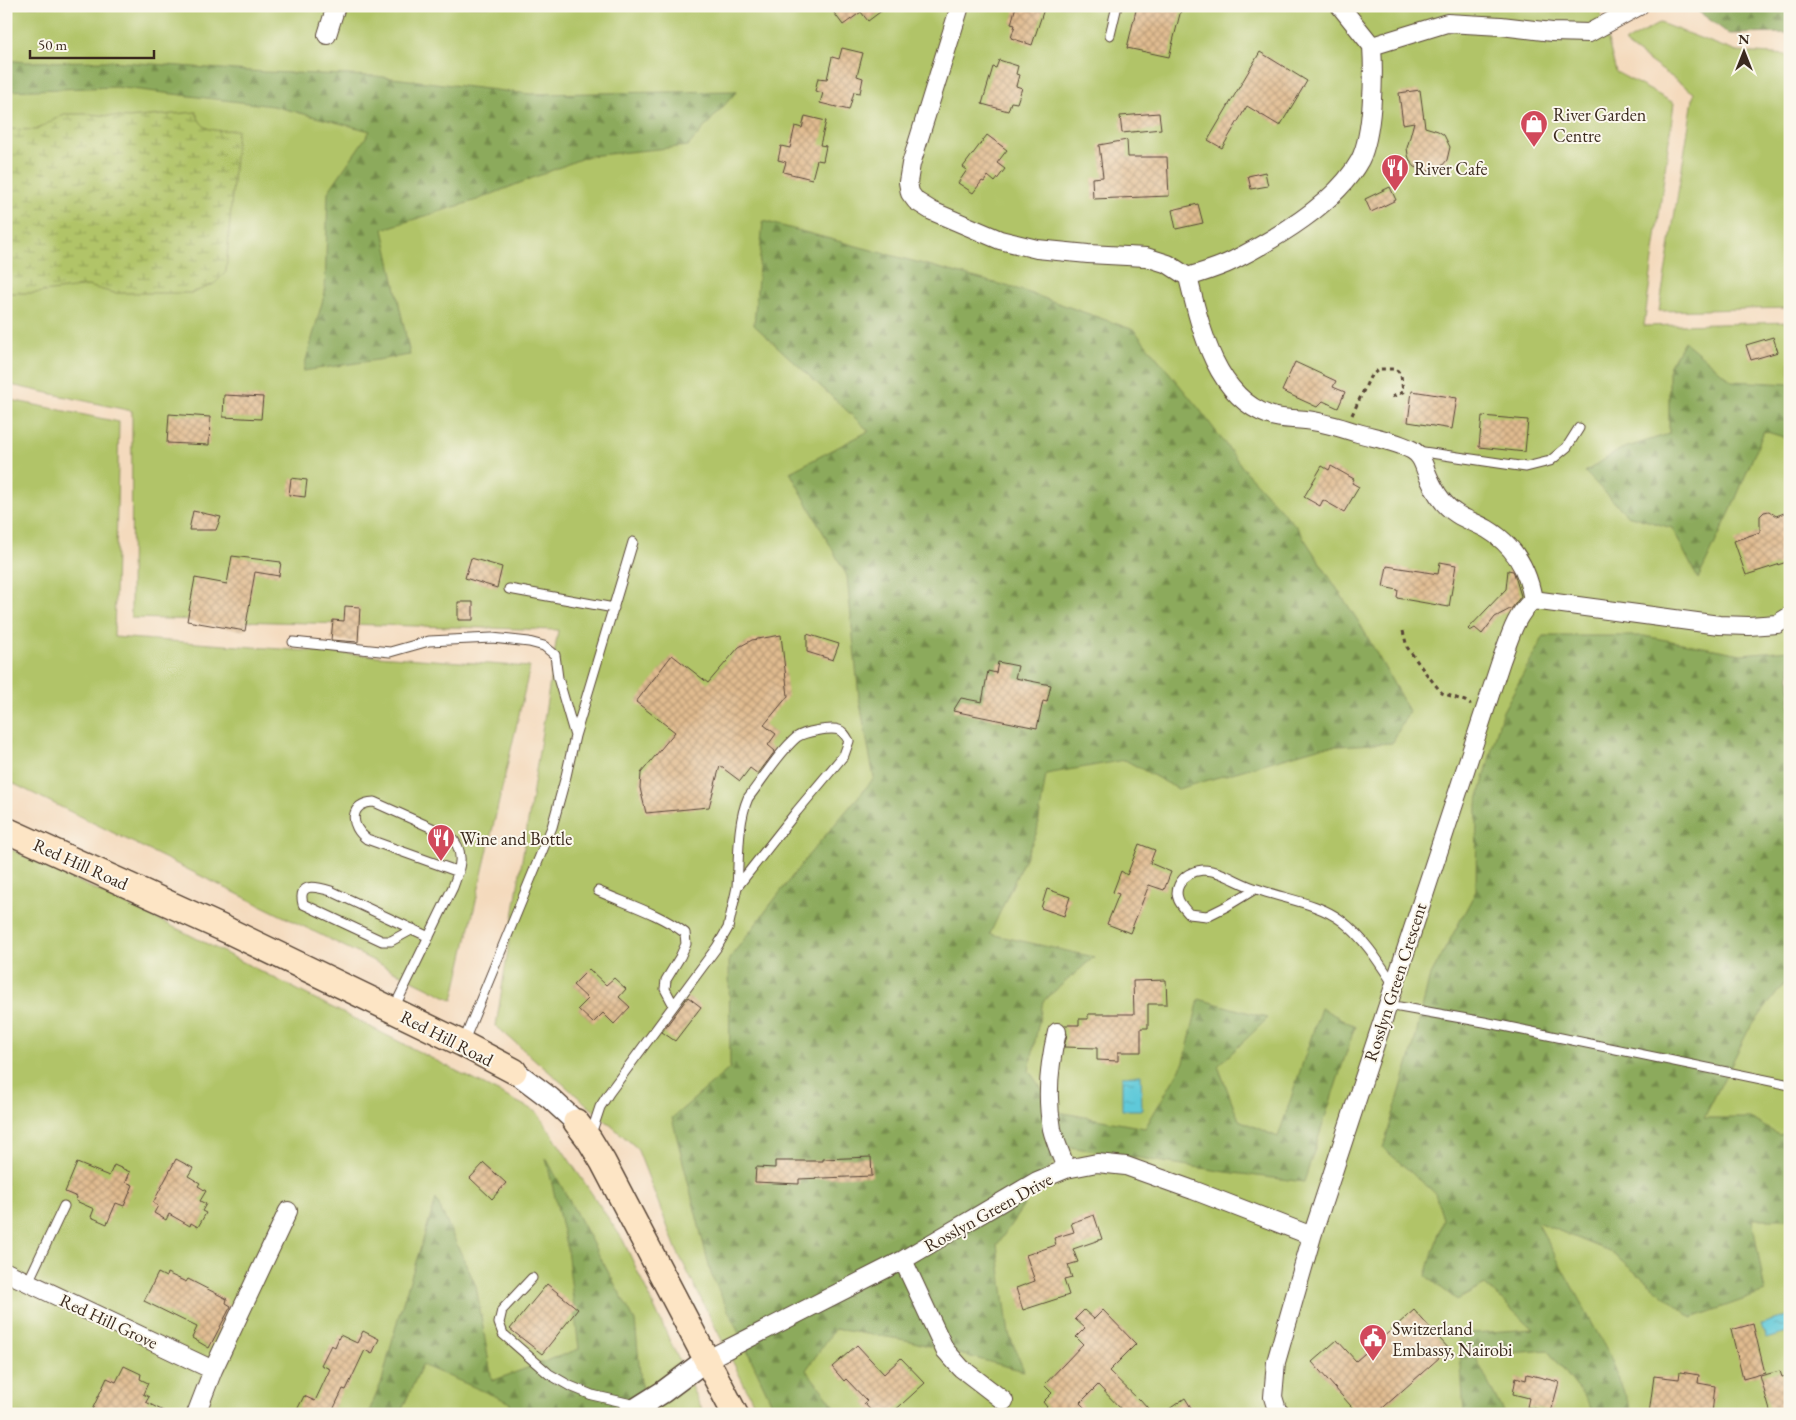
<svg xmlns="http://www.w3.org/2000/svg" width="1796" height="1420" viewBox="0 0 1796 1420" font-family="'EB Garamond',serif">
  <style>
    .green { fill: #b1c468; stroke: #767743 }
    .forest { fill: url(#forest-firs); stroke: #646a3d }
    .wetland { fill: url(#wetland-marsh); stroke: #767743 }
    .water { fill: url(#water-ripples); stroke: #4d7a7c }
    .building { fill: url(#building-cross-hatch) }
    .lines { fill: none; stroke-linecap: round; stroke-linejoin: round }
    .service-casing { stroke: #574436; stroke-width: 11 }
    .minor-casing { stroke: #574436; stroke-width: 20 }
    .tertiary-casing { stroke: #574436; stroke-width: 24 }
    .secondary-casing { stroke: #574436; stroke-width: 28 }
    .path { stroke: #574436; stroke-width: 3; stroke-dasharray: 4 4; stroke-linecap: butt }
    .service { stroke: #fff; stroke-width: 9 }
    .minor { stroke: #fff; stroke-width: 18 }
    .tertiary { stroke: #fff; stroke-width: 21 }
    .secondary { stroke: #fde5c5; stroke-width: 25 }
    .labels { text-anchor: middle; dominant-baseline: central; stroke-width: 4; stroke-linejoin: round; paint-order: stroke }
    .poi-label { font-size: 18px; fill: #3b2a1e; stroke: #fbf7ec; text-anchor: start }
    .street-label { font-size: 18px; fill: #3b2a1e; stroke: #fbf7ec }
  </style>
  <defs>
    <pattern id="forest-firs" width="22" height="20" patternUnits="userSpaceOnUse" patternTransform="scale(1.25)"><rect width="22" height="20" fill="#8caa5c"/><path d="M5 1l3.5 6h-7zM16 11l3.5 6h-7z" fill="#748b4b"/></pattern>
    <pattern id="wetland-marsh" width="20" height="14" patternUnits="userSpaceOnUse" patternTransform="scale(1.25)"><rect width="20" height="14" fill="#b1c468"/><path d="M1 5h8M5 5V1M11 12h8M15 12V8" fill="none" stroke="#919f55"/></pattern>
    <pattern id="water-ripples" width="26" height="14" patternUnits="userSpaceOnUse" patternTransform="scale(1.25)"><rect width="26" height="14" fill="#5fc9d9"/><path d="M2 4q2-2 4 0t4 0M15 11q2-2 4 0t4 0" fill="none" stroke="#50a3af"/></pattern>
    <pattern id="building-cross-hatch" width="8" height="8" patternUnits="userSpaceOnUse" patternTransform="scale(1.25)"><rect width="8" height="8" fill="#e1bc90"/><path d="M0 0l8 8M0 8l8-8" fill="none" stroke="#b89975"/></pattern>
  </defs>
  <rect width="100%" height="100%" fill="#fbf7ec"/>
  <filter id="ink" filterUnits="userSpaceOnUse"><feTurbulence type="fractalNoise" baseFrequency=".02" numOctaves="2"/><feDisplacementMap in="SourceGraphic" scale="10" xChannelSelector="R" yChannelSelector="G"/><feConvolveMatrix kernelMatrix="1 2 1 2 8 2 1 2 1" color-interpolation-filters="sRGB"/></filter>
  <filter id="wash" filterUnits="userSpaceOnUse"><feTurbulence type="fractalNoise" baseFrequency=".0096" numOctaves="4" result="noise"/><feDisplacementMap in="SourceGraphic" scale="20" xChannelSelector="R" yChannelSelector="G"/><feGaussianBlur stdDeviation="1.12" result="paint"/><feColorMatrix in="noise" values="0 0 0 0 0 0 0 0 0 0 0 0 0 0 0 0 0 1.4 0 .05"/><feComposite in="paint" operator="in"/></filter>
  <g filter="url(#wash)">
    <rect width="100%" height="100%" fill="#f4dabd"/>
    <path class="green" d="M6,6H1599L1616,72L1674,103L1644,326L1790,322V1414H759L677,1251L637,1148L496,1026L558,630L131,618L132,411L6,384Z
      M1660,23L1737,52L1790,55V308L1659,311L1694,93L1624,43Z
      M6,399L119,422L114,637L530,667L453,1000L6,780Z
      M6,847L182,931L537,1112L623,1240L704,1414H6Z"/>
    <path class="forest" d="M1691,6H1790V33L1729,34Z
      M6,60L26,62L109,61L264,72L375,76L530,94L737,91L688,146L588,156L477,200L383,229L410,355L303,371L325,292L328,192L370,131L273,106L115,87L6,91Z
      M763,221L1021,290L1134,330L1200,410L1246,472L1296,526L1360,624L1409,711L1392,743L1321,747L1178,789L1125,760L1046,774L1037,832L990,934L1094,957L1043,1001L1029,1071L1058,1112L1145,1128L1184,1062L1199,999L1268,1018L1218,1066L1239,1120L1278,1137L1321,1008L1355,1026L1304,1182L1226,1172L1064,1146L997,1245L1009,1334L1024,1371L906,1340L835,1329L806,1370L841,1414H777L711,1274L672,1118L730,1068L729,959L807,857L874,778L859,698L847,576L790,472L869,431L754,325Z
      M1684,341L1732,381L1790,384V439L1764,431L1731,510L1698,579L1672,528L1627,515L1585,472L1621,449L1669,434V367Z
      M1544,636H1644L1741,654L1790,650V980L1786,981L1748,1031L1704,1118H1750L1779,1135L1790,1132V1219H1752L1765,1292L1692,1318L1609,1251L1537,1222L1606,1349L1633,1414H1594L1586,1399L1548,1350L1475,1356L1504,1414H1464L1459,1334L1533,1329L1485,1285L1457,1300L1426,1276L1443,1219L1435,1193L1383,1148L1413,1048L1429,979L1476,891L1477,804L1502,713Z
      M546,1158L635,1321L644,1414H514L509,1402L422,1365L400,1414H368L382,1381L398,1318L436,1199L476,1286L492,1381L579,1349L567,1249Z"/>
    <path class="wetland" d="M196,112C203,135 217,130 237,130L226,272L214,284L192,293H114L88,286L36,293H6V129L36,130L64,114H90L128,118Z"/>
    <path class="water" d="M1141,1075L1142,1110H1122V1076Z
      M1790,1315V1332L1766,1339L1761,1324Z"/>
    <g id="blocks">
      <path class="building" d="M829,6H888L868,21L861,12L843,25Z
        M1016,6H1045L1032,45L1011,38L1015,25L1011,24Z
        M1137,6H1182L1169,57L1127,48Z
        M842,48L863,53L857,76L863,78L860,93L854,92L849,110L820,103L823,93L815,91L818,78L827,79L832,57L839,59Z
        M1260,52L1307,81L1280,126L1247,106L1222,148L1208,140Z
        M999,60L1018,66L1016,74L1019,75L1016,86L1022,88L1017,103L1011,102L1008,111L982,104L993,67L996,68Z
        M1420,90L1425,127L1438,131L1444,135L1450,147L1447,160L1442,166L1436,170L1429,171L1415,167L1410,161L1408,155L1407,148L1414,122L1403,124L1399,93Z
        M1159,113L1161,129L1122,133L1120,116Z
        M805,116L826,121L820,145L826,146L823,161L817,160L812,179L783,172L786,162L778,160L781,146L790,148L795,126L802,128Z
        M987,135L1007,150L997,163L1005,169L995,182L988,176L984,182L982,181L973,193L958,183L967,170L963,167Z
        M1127,140L1128,157H1167L1169,196L1093,199L1092,178L1103,177L1099,145Z
        M1265,172L1268,186L1251,189L1248,176Z
        M1390,187L1396,200L1371,212L1365,199Z
        M1198,204L1203,223L1176,229L1172,210Z
        M1773,337L1778,352L1751,360L1746,345Z
        M1295,362L1336,381L1333,387L1345,392L1338,408L1323,401L1317,407L1282,391Z
        M1412,391L1457,398L1452,429L1408,422Z
        M224,395L263,397L261,419L223,417Z
        M169,414L210,417L209,445L167,443Z
        M1482,416L1528,420L1525,452L1479,447Z
        M1322,466L1329,470L1331,466L1354,479L1352,483L1359,487L1344,512L1323,500L1320,506L1304,497Z
        M291,478L307,480L305,497L289,495Z
        M193,511L221,517L216,530H189Z
        M1769,511L1776,516L1790,511V561L1746,575L1734,541L1760,532V516L1764,512Z
        M232,556L281,562L279,576L255,572L245,631L187,621L195,578L227,584Z
        M471,558L502,567L497,588L465,578Z
        M1440,562L1456,565L1449,607L1397,598L1398,590L1383,587L1387,566L1438,574Z
        M1508,570L1513,571L1514,573L1521,596L1512,608L1495,617L1482,634L1475,628L1470,631L1468,629L1506,589Z
        M458,602H473V620H458Z
        M345,606L360,607L358,642L331,640L333,620L344,621Z
        M807,634L839,644L833,660L807,652Z
        M781,635L788,696L764,725L776,734L768,745L775,751L758,774L750,768L740,781L720,766L709,807L646,813L640,788L641,773L675,732L636,702L672,655L708,683L739,647L752,640Z
        M998,662L1018,666L1015,678L1051,685L1047,702L1043,701L1037,728L953,711L961,698L982,702L988,671L996,673Z
        M1139,844L1155,850L1150,863L1171,872L1164,890L1149,885L1130,933L1107,924L1119,894L1113,892L1121,871L1127,875Z
        M1047,889L1070,897L1064,916L1041,908Z
        M589,969L606,985L614,978L626,989L619,997L630,1007L614,1024L603,1013L593,1023L578,1009L588,999L573,985Z
        M1166,980L1167,1004H1148V1028H1141V1052H1118V1061L1097,1060V1048L1064,1047L1067,1034L1064,1025H1079V1019H1088V1014H1134L1133,981Z
        M688,997L701,1007L675,1041L662,1032Z
        M871,1157L872,1176L799,1179V1184L755,1182L756,1167L775,1168V1161H823V1159Z
        M176,1159L193,1168L188,1176L200,1183L198,1186L206,1191L200,1201L206,1204L202,1211L206,1213L198,1227L191,1223L190,1226L169,1214L166,1220L154,1213L158,1206L153,1203Z
        M77,1163L109,1176L114,1165L130,1172L126,1182L133,1185L124,1206L116,1203L107,1224L91,1217L94,1209L76,1201L77,1197L65,1192Z
        M484,1163L506,1183L492,1199L470,1178Z
        M1094,1215L1102,1239L1073,1249L1078,1262L1068,1265L1072,1278L1064,1280L1069,1295L1023,1310L1016,1288L1035,1281L1026,1255L1056,1245L1054,1238L1074,1232L1071,1223Z
        M158,1273L166,1277L167,1273L186,1282L188,1279L227,1299L226,1303L231,1306L209,1348L192,1338L197,1327L144,1301Z
        M547,1284L578,1309L542,1354L510,1329Z
        M1084,1310L1094,1319L1103,1310L1136,1344L1109,1371L1139,1400L1140,1399L1153,1414H1119L1123,1411L1098,1385L1080,1403L1091,1414H1040L1047,1407L1043,1402L1052,1393L1044,1385L1083,1344L1076,1337L1085,1328L1075,1319Z
        M1414,1310L1449,1349L1376,1414H1358L1312,1362L1337,1340L1356,1361Z
        M1753,1324L1765,1373L1743,1379L1731,1330Z
        M363,1331L379,1339L372,1354L365,1350L346,1390L343,1389L333,1410L340,1414H295L304,1396L315,1401L330,1369L321,1365L331,1345L335,1347L340,1335L357,1343Z
        M857,1345L884,1374L901,1358L925,1383L891,1414H874L864,1403L867,1401L846,1379L844,1381L832,1367Z
        M124,1366L141,1374L140,1379L148,1383L143,1394L149,1397L146,1402L169,1414H90L107,1378L116,1382Z
        M1780,1371L1782,1377L1790,1375V1414H1771L1760,1376Z
        M1680,1372L1699,1375L1698,1383L1715,1386L1712,1414H1649L1654,1376L1679,1379Z
        M1527,1374L1559,1382L1551,1412L1527,1407L1529,1398L1513,1394L1516,1377L1526,1380Z
        M1185,1398L1195,1414H1162Z"/>
    </g>
  </g>
  <g filter="url(#ink)">
    <use href="#blocks" fill-opacity="0" stroke="#574436" stroke-width="1"/>
    <g class="lines">
      <defs>
        <path id="service" d="M1110,35L1117,6
          M1417,451L1526,467L1550,461L1567,447L1579,428
          M509,589L614,608
          M293,642L390,652L429,641L492,638L529,642L544,646L555,655L558,678L575,736L566,776L552,827L463,1043
          M575,736L633,542
          M1255,889L1227,906L1207,916L1189,914C1182,906 1173,897 1179,885C1184,875 1193,871 1203,870C1222,870 1239,884 1257,889C1284,899 1319,903 1342,921C1364,938 1379,962 1394,985
          M598,891C627,904 660,914 685,933L686,944L680,957L666,980L665,989L673,1004
          M413,929L391,941H382L303,904C297,881 318,887 331,891L429,937
          M1388,1005L1484,1022L1790,1085
          M394,1008L453,887C460,869 466,851 450,836L374,802C349,803 349,826 367,839L459,872
          M591,1134L600,1107L609,1093L717,947L728,928L737,887L797,811L844,755L849,741C846,736 844,732 839,730C831,727 804,732 797,737C779,752 763,779 748,798C737,823 739,860 737,887
          M532,1278L502,1310L499,1323L503,1334L549,1374L570,1386L592,1395L636,1405
          M28,1282L64,1206"/>
        <path id="minor" d="M960,6L911,164L908,182L910,193L916,201L932,211L1000,240L1037,249L1088,254L1146,257L1168,264L1188,277C1200,326 1215,396 1269,415C1283,420 1292,418 1306,420C1324,422 1341,428 1358,433C1376,438 1396,441 1412,450C1423,456 1424,468 1429,478C1435,492 1444,506 1457,514C1466,520 1477,523 1487,529C1514,545 1528,569 1533,600C1515,615 1509,640 1501,661L1312,1236L1276,1362L1273,1397L1277,1410L1281,1414
          M1340,6L1372,46
          M327,35L336,6
          M1188,277C1203,272 1218,268 1232,261C1275,239 1336,204 1360,160C1373,134 1374,76 1372,46L1447,23L1501,26L1552,32L1589,33L1639,6
          M1533,600L1719,625L1749,626L1777,624L1790,616
          M1057,1032C1049,1064 1046,1097 1052,1129C1055,1142 1062,1156 1066,1169
          M903,1260L945,1350L961,1368L1004,1401
          M6,1272L213,1370
          M706,1360L903,1260L1037,1181L1066,1169L1097,1163L1126,1166L1193,1190L1312,1236
          M196,1414L213,1370L288,1211"/>
        <path id="tertiary" d="M514,1071L550,1098L576,1122
          M628,1414L663,1392L706,1360"/>
        <path id="secondary" d="M6,830L229,931L463,1044L514,1071
          M576,1122L589,1139L603,1162L735,1414"/>
      </defs>
      <use href="#service" class="service-casing"/>
      <use href="#minor" class="minor-casing"/>
      <use href="#tertiary" class="tertiary-casing"/>
      <use href="#secondary" class="secondary-casing"/>
      <path class="path" d="M1352,415L1370,377L1379,369H1396L1401,375L1403,392L1392,397
        M1403,631L1407,647L1424,671L1442,693L1465,701L1471,705"/>
      <use href="#service" class="service"/>
      <use href="#minor" class="minor"/>
      <use href="#tertiary" class="tertiary"/>
      <use href="#secondary" class="secondary"/>
    </g>
  </g>
  <defs>
    <symbol id="shop-pin" viewBox="-11 -11 22 30"><path d="M0 17L-7.5 6A9.5 9.5 0 1 1 7.5 6Z" fill="#d1495b" stroke="#fbf7ec"/><path d="M-5-2.5h2.3a2.7 3.5 0 0 1 5.4 0H5L5.5 6h-11ZM-1.5-2.5h3a1.5 2.3 0 0 0-3 0Z" fill="#fff"/></symbol>
    <symbol id="restaurant-pin" viewBox="-11 -11 22 30"><path d="M0 17L-7.5 6A9.5 9.5 0 1 1 7.5 6Z" fill="#d1495b" stroke="#fbf7ec"/><path d="M-5-6h1v4h1v-4h1v4h1v-4h1v5L-1.5 .5V6h-2V.5L-5-1ZM5-6V6H3V1.5H1.5Q1.5-4 5-6Z" fill="#fff"/></symbol>
    <symbol id="civic-pin" viewBox="-11 -11 22 30"><path d="M0 17L-7.5 6A9.5 9.5 0 1 1 7.5 6Z" fill="#d1495b" stroke="#fbf7ec"/><path d="M-.6-6.5H3V-4.5H.6V-3L4-1V1h2V6H-6V1h2V-1L-.6-3ZM-1.2 2.5V6h2.4V2.5Z" fill="#fff"/></symbol>
  </defs>
  <g fill-rule="evenodd">
    <use href="#shop-pin" x="1518" y="108" width="32" height="43"/>
    <use href="#restaurant-pin" x="1379" y="152" width="32" height="43"/>
    <use href="#restaurant-pin" x="425" y="822" width="32" height="43"/>
    <use href="#civic-pin" x="1357" y="1322" width="32" height="43"/>
  </g>
  <g class="labels">
    <g class="poi-label">
      <text x="1553" y="114">River Garden<tspan x="1553" dy="21">Centre</tspan></text>
      <text x="1414" y="168">River Cafe</text>
      <text x="460" y="838">Wine and Bottle</text>
      <text x="1392" y="1328">Switzerland<tspan x="1392" dy="21">Embassy, Nairobi</tspan></text>
    </g>
    <g class="street-label">
      <text transform="translate(81 864) rotate(24)">Red Hill Road</text>
      <text transform="translate(1395 982) rotate(-72)">Rosslyn Green Crescent</text>
      <text transform="translate(447 1038) rotate(27)">Red Hill Road</text>
      <text transform="translate(988 1212) rotate(-29)">Rosslyn Green Drive</text>
      <text transform="translate(109 1321) rotate(25)">Red Hill Grove</text>
    </g>
  </g>
  <rect width="1796" height="1420" fill="none" stroke="#fbf7ec" stroke-width="25"/>
  <g transform="translate(1744 52)" stroke="#fbf7ec" stroke-width="4" paint-order="stroke">
  <path d="M0-4L9 19L0 12L-9 19Z" fill="#3b2a1e"/>
  <text y="-8" font-size="14" font-weight="bold" text-anchor="middle" fill="#3b2a1e">N</text>
  </g>
  <path d="M30 50v8h124v-8" fill="none" stroke="#3b2a1e" stroke-width="2.5"/>
  <text x="38" y="50" font-size="15" fill="#3b2a1e" stroke="#fbf7ec" stroke-width="4" paint-order="stroke">50 m</text>
</svg>
